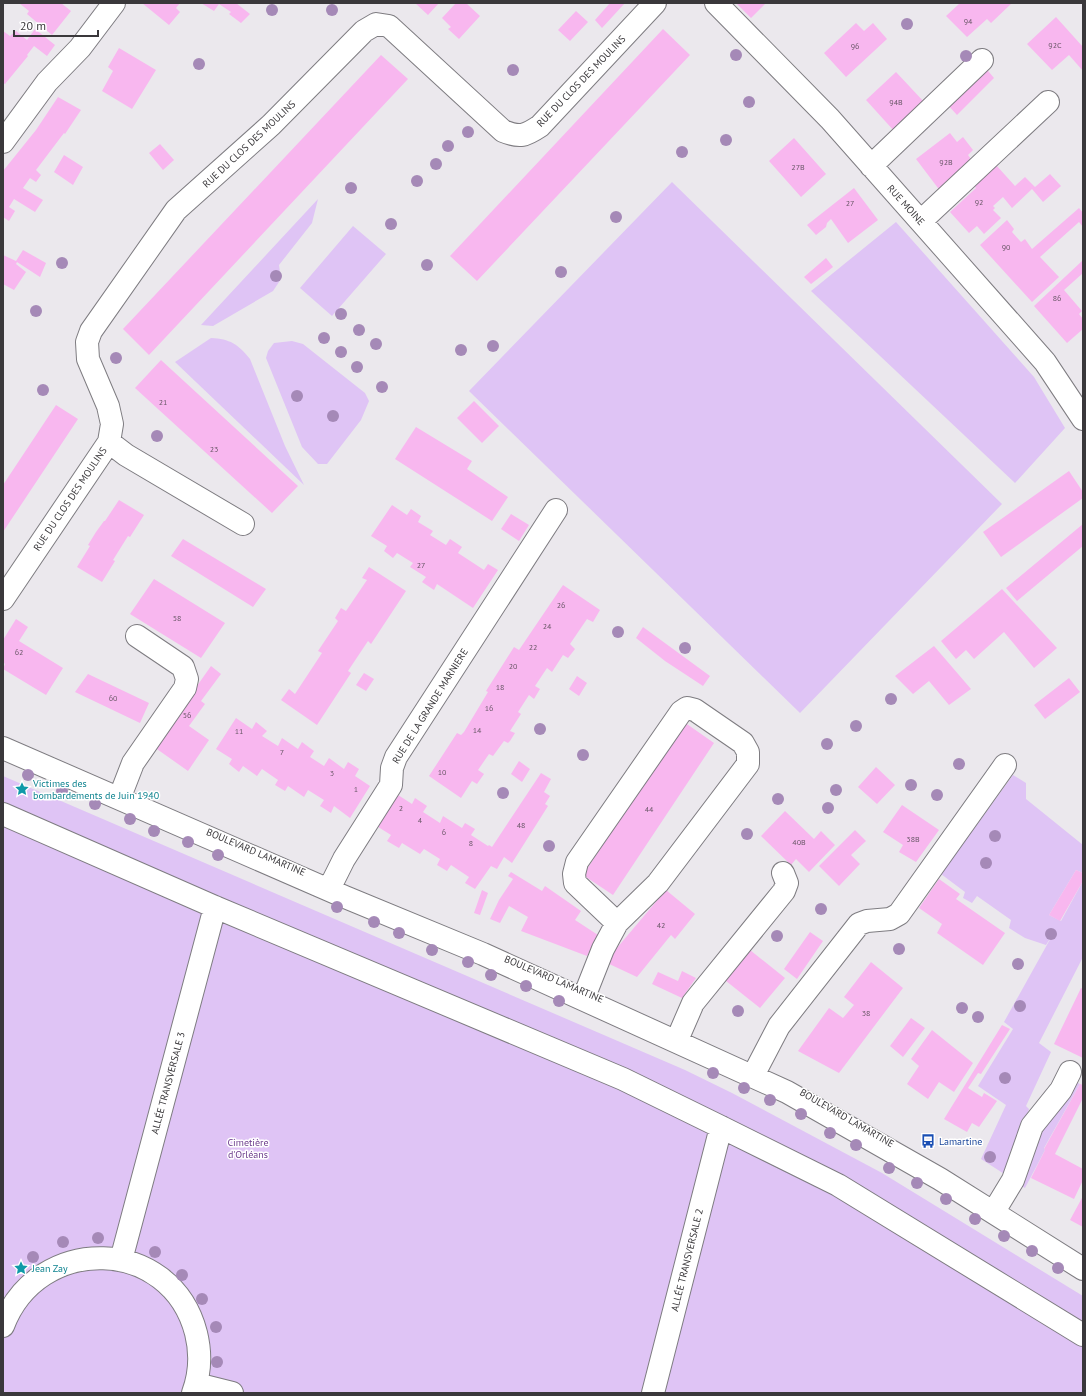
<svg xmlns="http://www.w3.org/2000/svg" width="1086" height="1396" viewBox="0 0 1086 1396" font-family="'PT Sans',sans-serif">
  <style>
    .green { fill: #dfc4f5 }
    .building { fill: #f8b7ef }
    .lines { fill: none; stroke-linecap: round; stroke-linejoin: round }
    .minor-casing { stroke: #7e7c81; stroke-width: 24 }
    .minor { stroke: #fff; stroke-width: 22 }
    .tree { fill: #a589b7 }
    .labels { text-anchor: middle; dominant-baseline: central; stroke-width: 3; stroke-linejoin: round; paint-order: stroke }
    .number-label { font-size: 8px; fill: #6a5868 }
    .street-label { font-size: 10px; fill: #3a383b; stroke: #fff }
    .culture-label { font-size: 10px; fill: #0d838f; stroke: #fff; text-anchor: start }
    .transit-label { font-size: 10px; fill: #164399; stroke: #fff; text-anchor: start }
    .park-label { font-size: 10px; fill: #6b3b8b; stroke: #fff }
  </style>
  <rect width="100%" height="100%" fill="#ebe8ed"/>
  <path class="green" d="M672,182L1002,504L800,713L469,391Z
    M318,199L312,223L279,265L281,279L273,291L213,326L201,325Z
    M896,222L1034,377L1065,428L1015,483L811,291Z
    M353,226L386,254L332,316L300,288Z
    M211,338C230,339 238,344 250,359L285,446L304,485L175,362Z
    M292,341L303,344L365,393L369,401L361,420L327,464H318L302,447L266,358L268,351L274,343Z
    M1013,775L1026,783V799L1083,845V873L1076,870L1049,915L1061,921L1083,881V957L1039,1043L1051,1052L1026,1106L1029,1109L1009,1177L981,1159L1006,1105L978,1086L1013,1029L1004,1022L1053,934L1046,945L1025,938L1009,928L1011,920L977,896L972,903L963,898L965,892L941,874Z
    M3,776L685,1070L732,1093L882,1173L1083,1296V1393H3Z
    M1072,1080L1080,1084L1044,1148L1045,1150L1025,1188L1017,1183L1041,1124Z"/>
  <path class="building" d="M19,3H61L71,11L52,35L27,14L29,11Z
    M142,3H180L176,8L180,12L169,25Z
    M201,3H236L250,14L241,23L229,14L231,12L219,4L214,11Z
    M415,3H439L428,15Z
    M456,3H466L480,16L459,39L448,29L451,27L442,18Z
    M610,3H625L602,28L595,20Z
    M736,3H766L751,18Z
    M960,3H1012L991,23L987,19L967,37L946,16Z
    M576,11L588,22L570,41L558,30Z
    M1056,17L1083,47V71L1069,55L1052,70L1027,44Z
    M856,23L864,31L873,23L887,39L846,77L824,53Z
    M35,29L55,45L47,56L34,46L27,55L28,56L5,84L3,83V31L10,36L16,31L27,40Z
    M663,29L690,55L477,281L450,256Z
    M119,48L156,70L132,109L102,91L113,71L108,67Z
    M381,55L408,79L149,355L123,329Z
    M984,66L994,78L957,115L946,103Z
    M896,72L925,103L895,132L866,100Z
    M58,97L81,110L65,134L64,133L36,170L41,175L36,182L30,178L23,188L43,200L35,212L14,199L9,207L15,211L9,221L3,217V171L36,130Z
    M950,133L957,142L963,137L973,150L968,155L976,166L941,192L916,159Z
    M794,138L826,174L801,197L769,161Z
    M160,144L174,160L163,170L149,153Z
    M64,155L83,167L73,185L54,172Z
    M996,165L1015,186L1025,177L1035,187L1050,174L1061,186L1043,202L1032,189L1012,208L1003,197L993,206L995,208L993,210L1001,218L984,234L977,226L969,233L950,212L976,188L974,185Z
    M854,188L878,220L848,243L831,219L827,223L826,227L816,235L807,225Z
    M1079,208L1083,213V227L1079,222L1040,257L1059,277L1032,302L980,245L1007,220L1014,229L1012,232L1021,242L1025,239L1032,249Z
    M23,250L46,263L40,277L17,262L16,264L26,272L14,290L3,284V255L16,261Z
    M826,258L833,267L811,284L804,277Z
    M1082,261L1083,273L1064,290L1082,311L1079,314L1083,319V329L1067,343L1034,306Z
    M161,360L298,486L272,513L135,388Z
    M474,401L499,426L482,443L457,418Z
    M56,405L78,419L3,532V485Z
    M416,427L472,461L467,469L508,497L492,521L395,459Z
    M1069,471L1083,492V498L1001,557L983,532Z
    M119,500L144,515L130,537L128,536L113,560L115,561L102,582L77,567L90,546L88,545L96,532L104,521H105Z
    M392,505L407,515L411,509L421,516L418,522L433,531L430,535L446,545L450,539L462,547L458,553L484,570L488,564L498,570L473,608L437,584L434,590L422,582L426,577L410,567L413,563L397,553L393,558L384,551L387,546L371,536Z
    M511,514L529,525L519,541L501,529Z
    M1083,524V546L1017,601L1006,588Z
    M183,539L266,589L253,607L171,556Z
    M369,567L406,591L371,644L368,641L348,671L351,673L317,725L281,700L289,689L295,694L322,653L318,651L338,621L335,618L341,608L346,611L367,580L362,578Z
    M154,579L225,623L201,658L130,614Z
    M563,585L600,610L593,622L587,619L570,644L575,649L568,658L563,655L552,672L547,668L535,686L540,689L534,699L529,695L518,712L521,714L510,731L515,733L510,741L508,743L504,741L493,756L489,754L478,770L484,774L477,784L472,781L461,798L429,776L457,733L461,735L464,732L488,692L486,691L514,647L519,650Z
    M1002,589L1057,648L1034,668L1004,632L974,659L966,650L956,659L941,641Z
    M16,619L28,627L19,641L63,668L46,695L3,669L5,664L3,662V640Z
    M643,627L710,676L703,686L665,661L636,638Z
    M934,646L971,689L949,705L929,681L913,694L895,676Z
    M211,666L221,674L201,701L205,704L189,726L209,740L188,771L154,747Z
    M364,673L374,679L366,691L356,685Z
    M88,674L149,703L140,723L75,692Z
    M577,676L587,683L579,696L569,689Z
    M1069,678L1080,692L1045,719L1034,705Z
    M236,718L252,729L256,722L267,731L262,736L278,746L282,738L298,749L302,742L314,751L310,757L324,766L329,758L344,769L348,762L359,769L355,776L370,786L350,818L334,806L331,813L320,806L324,800L308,790L304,797L288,786L285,791L275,785L278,780L262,769L257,776L243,766L239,772L229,764L232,759L216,749Z
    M684,722L714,743L613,895L583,875Z
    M519,761L530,769L522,782L511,774Z
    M876,767L895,785L877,804L858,787Z
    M541,773L551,779L544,792L550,796L545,804L548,806L512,863L504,857L497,869L491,866L475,889L465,883L469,877L451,865L447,871L437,865L440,859L424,849L420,854L402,843L399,848L387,841L391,835L375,825L395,793L412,804L415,798L427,806L423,812L440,823L443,816L462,828L465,823L475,829L471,835L488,846L489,845L492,847Z
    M902,805L939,830L916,862L899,852L903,845L883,832Z
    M785,811L814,839L821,831L835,845L809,872L796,859L791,865L761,836Z
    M855,830L866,841L851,855L860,864L839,886L819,866Z
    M1076,870L1083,873V881L1060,921L1049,915Z
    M511,872L542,891L545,886L581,911L575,920L598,935L587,956L521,931L528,917L509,906L500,923L490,919L499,900L513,879L508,876Z
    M939,879L960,894L956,899L1005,933L983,965L937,933L942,924L919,908Z
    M482,890L488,893L480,915L474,913Z
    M666,890L695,914L675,939L671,935L637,977L605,962Z
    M810,932L823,941L797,979L784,969Z
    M745,946L785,978L760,1008L721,977Z
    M871,962L903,988L839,1073L798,1051L829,1008L843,1018L854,1005L844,997Z
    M682,971L696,978L682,998L652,984L658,972L678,981Z
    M1081,988L1083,989V1058L1054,1044Z
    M911,1018L925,1028L903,1057L890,1046Z
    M1002,1025L1010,1029L981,1074L978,1073L968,1088L982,1097L984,1093L997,1101L979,1127L972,1123L967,1132L944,1119Z
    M932,1030L973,1063L954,1092L939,1082L928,1099L907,1084L919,1066L911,1059Z
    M1080,1084L1083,1085V1098L1055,1154L1083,1169V1180L1074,1199L1031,1178L1045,1150L1044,1149Z
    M1083,1196V1227L1070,1220Z"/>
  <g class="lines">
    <defs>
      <path id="minor" d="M716,3L830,119L1045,362L1083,419
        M3,142L47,82L80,48L114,3
        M871,166L982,60
        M921,221L1048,102
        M109,442L126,455L243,524
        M3,599L109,442L112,424L108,406L88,359L87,342L91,331L176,210L271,125L364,31L376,24L389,26L503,131C520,138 525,136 540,126L655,3
        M3,748L345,897L483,954L787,1092L940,1179L1083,1269
        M121,794L133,763L185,688L187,679L183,667L137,636
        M3,814L215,907L623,1079L721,1127L838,1185L1083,1335
        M331,885L344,859L391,785L392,768L396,757L556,510
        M586,992L603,949L617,923L658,883L748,764V752L743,743L695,710L687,708L681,712L577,862L574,874L575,883L617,923
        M680,1033L693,1003L784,891L787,883L783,873
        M757,1068L779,1026L859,924L867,921L890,919L899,914L1005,765
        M996,1208L1013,1180L1032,1126L1061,1090L1070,1072
        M121,1260L215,907
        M3,1326C38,1233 171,1236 196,1333C201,1353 200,1374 193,1393
        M196,1384L232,1393
        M653,1393L721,1127"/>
    </defs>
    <use href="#minor" class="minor-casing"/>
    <use href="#minor" class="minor"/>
  </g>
  <g class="tree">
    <circle cx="272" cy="10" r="6"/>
    <circle cx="332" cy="10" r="6"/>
    <circle cx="907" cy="24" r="6"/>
    <circle cx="736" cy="55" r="6"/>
    <circle cx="966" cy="56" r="6"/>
    <circle cx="199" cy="64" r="6"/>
    <circle cx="513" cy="70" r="6"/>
    <circle cx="749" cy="102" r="6"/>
    <circle cx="468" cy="132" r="6"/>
    <circle cx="726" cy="140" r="6"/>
    <circle cx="448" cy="146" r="6"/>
    <circle cx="682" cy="152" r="6"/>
    <circle cx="436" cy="164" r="6"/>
    <circle cx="417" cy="181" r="6"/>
    <circle cx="351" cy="188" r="6"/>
    <circle cx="616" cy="217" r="6"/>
    <circle cx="391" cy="224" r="6"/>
    <circle cx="62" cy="263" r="6"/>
    <circle cx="427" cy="265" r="6"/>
    <circle cx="561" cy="272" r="6"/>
    <circle cx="276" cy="276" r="6"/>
    <circle cx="36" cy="311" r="6"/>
    <circle cx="341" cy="314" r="6"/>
    <circle cx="359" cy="330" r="6"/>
    <circle cx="324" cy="338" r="6"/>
    <circle cx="376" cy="344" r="6"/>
    <circle cx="493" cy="346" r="6"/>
    <circle cx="461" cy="350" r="6"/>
    <circle cx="341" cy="352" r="6"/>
    <circle cx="116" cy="358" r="6"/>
    <circle cx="357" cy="367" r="6"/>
    <circle cx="382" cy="387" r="6"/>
    <circle cx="43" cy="390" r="6"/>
    <circle cx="297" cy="396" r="6"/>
    <circle cx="333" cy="416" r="6"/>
    <circle cx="157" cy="436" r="6"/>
    <circle cx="618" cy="632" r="6"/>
    <circle cx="685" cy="648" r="6"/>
    <circle cx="891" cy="699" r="6"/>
    <circle cx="856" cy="726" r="6"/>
    <circle cx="540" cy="729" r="6"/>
    <circle cx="827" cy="744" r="6"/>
    <circle cx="583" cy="755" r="6"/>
    <circle cx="959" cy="764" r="6"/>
    <circle cx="28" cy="775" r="6"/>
    <circle cx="911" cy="785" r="6"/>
    <circle cx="836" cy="790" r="6"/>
    <circle cx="62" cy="791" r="6"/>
    <circle cx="503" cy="793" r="6"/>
    <circle cx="937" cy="795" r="6"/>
    <circle cx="778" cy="799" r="6"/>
    <circle cx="95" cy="804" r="6"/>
    <circle cx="828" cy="808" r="6"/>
    <circle cx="130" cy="819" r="6"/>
    <circle cx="154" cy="831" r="6"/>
    <circle cx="747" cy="834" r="6"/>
    <circle cx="995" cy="836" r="6"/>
    <circle cx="188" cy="842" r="6"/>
    <circle cx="549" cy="846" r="6"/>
    <circle cx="218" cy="855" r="6"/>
    <circle cx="986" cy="863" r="6"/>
    <circle cx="337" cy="907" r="6"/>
    <circle cx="821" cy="909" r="6"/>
    <circle cx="374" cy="922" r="6"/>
    <circle cx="399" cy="933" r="6"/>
    <circle cx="1051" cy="934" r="6"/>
    <circle cx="777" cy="936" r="6"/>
    <circle cx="899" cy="949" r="6"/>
    <circle cx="432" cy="950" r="6"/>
    <circle cx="468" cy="962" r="6"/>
    <circle cx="1018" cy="964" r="6"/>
    <circle cx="491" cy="975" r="6"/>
    <circle cx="526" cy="986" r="6"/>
    <circle cx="559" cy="1001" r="6"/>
    <circle cx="1020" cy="1006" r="6"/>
    <circle cx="962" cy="1008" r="6"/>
    <circle cx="738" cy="1011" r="6"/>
    <circle cx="978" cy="1017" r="6"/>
    <circle cx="713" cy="1073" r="6"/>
    <circle cx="1005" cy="1078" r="6"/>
    <circle cx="744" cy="1088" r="6"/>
    <circle cx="770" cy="1100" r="6"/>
    <circle cx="801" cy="1114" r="6"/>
    <circle cx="830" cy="1133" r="6"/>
    <circle cx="856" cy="1145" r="6"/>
    <circle cx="990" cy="1157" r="6"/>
    <circle cx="889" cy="1168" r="6"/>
    <circle cx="917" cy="1183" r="6"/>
    <circle cx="946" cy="1199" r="6"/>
    <circle cx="975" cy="1219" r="6"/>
    <circle cx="1004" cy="1236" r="6"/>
    <circle cx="98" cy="1238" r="6"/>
    <circle cx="63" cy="1242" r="6"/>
    <circle cx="1032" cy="1251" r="6"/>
    <circle cx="155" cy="1252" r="6"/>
    <circle cx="33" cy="1257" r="6"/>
    <circle cx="1058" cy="1268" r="6"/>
    <circle cx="182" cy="1275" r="6"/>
    <circle cx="202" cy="1299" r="6"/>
    <circle cx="216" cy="1327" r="6"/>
    <circle cx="217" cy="1362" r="6"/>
  </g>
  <defs>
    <symbol id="sight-bare" viewBox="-9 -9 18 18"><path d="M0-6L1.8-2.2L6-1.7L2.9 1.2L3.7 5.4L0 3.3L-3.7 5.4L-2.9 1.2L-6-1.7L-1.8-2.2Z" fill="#0f9aa8" stroke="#fff" stroke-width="2.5" paint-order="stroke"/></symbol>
    <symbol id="bus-bare" viewBox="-9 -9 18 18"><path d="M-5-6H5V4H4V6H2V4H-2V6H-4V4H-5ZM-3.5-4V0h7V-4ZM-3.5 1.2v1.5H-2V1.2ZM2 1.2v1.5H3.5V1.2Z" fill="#1a4fb4" stroke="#fff" stroke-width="2.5" paint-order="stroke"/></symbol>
  </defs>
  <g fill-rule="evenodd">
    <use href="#sight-bare" x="12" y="779" width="20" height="20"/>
    <use href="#bus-bare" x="918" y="1131" width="20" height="20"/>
    <use href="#sight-bare" x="11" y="1258" width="20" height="20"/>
  </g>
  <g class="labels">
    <g class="number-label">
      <text x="968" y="21">94</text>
      <text x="1055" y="45">92C</text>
      <text x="855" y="46">96</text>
      <text x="896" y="102">94B</text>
      <text x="946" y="162">92B</text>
      <text x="798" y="167">27B</text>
      <text x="979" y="202">92</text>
      <text x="850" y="203">27</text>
      <text x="1006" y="247">90</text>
      <text x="1057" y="298">86</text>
      <text x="163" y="402">21</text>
      <text x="214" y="449">23</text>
      <text x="421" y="565">27</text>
      <text x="561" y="605">26</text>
      <text x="177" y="618">58</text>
      <text x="547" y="626">24</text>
      <text x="533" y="647">22</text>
      <text x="19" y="652">62</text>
      <text x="513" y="666">20</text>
      <text x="500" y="687">18</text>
      <text x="113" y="698">60</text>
      <text x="489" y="708">16</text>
      <text x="187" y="715">56</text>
      <text x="477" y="730">14</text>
      <text x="239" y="731">11</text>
      <text x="282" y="752">7</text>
      <text x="442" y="772">10</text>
      <text x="332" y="773">3</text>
      <text x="356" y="789">1</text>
      <text x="401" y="808">2</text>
      <text x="649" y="809">44</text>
      <text x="420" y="820">4</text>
      <text x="521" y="825">48</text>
      <text x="444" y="832">6</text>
      <text x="913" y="839">38B</text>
      <text x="799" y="842">40B</text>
      <text x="471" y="843">8</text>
      <text x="661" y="925">42</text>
      <text x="866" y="1013">38</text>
    </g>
    <g class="street-label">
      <text transform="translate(581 81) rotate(-46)">RUE DU CLOS DES MOULINS</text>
      <text transform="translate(249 144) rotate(-43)">RUE DU CLOS DES MOULINS</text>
      <text transform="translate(906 205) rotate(48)">RUE MOINE</text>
      <text transform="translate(70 499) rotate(-56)">RUE DU CLOS DES MOULINS</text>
      <text transform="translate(430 706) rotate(-58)">RUE DE LA GRANDE MARNIERE</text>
      <text transform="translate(256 852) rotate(23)">BOULEVARD LAMARTINE</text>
      <text transform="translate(554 979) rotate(23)">BOULEVARD LAMARTINE</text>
      <text transform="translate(168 1083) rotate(-75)">ALLÉE TRANSVERSALE 3</text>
      <text transform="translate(847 1118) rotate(30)">BOULEVARD LAMARTINE</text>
      <text transform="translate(687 1260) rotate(-76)">ALLÉE TRANSVERSALE 2</text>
    </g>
    <g class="culture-label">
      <text x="33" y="783">Victimes des<tspan x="33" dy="12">bombardements de Juin 1940</tspan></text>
      <text x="32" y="1268">Jean Zay</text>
    </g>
    <g class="transit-label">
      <text x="939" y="1141">Lamartine</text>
    </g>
    <g class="park-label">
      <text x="248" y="1142">Cimetière<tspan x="248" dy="12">d'Orléans</tspan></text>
    </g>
  </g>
  <rect width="1086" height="1396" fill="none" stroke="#3a383b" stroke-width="8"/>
  <path d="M14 30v6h84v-6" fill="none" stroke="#3a383b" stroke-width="2"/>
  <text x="20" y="30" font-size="12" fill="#3a383b" stroke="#ffffff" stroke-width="3" paint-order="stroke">20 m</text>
</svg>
